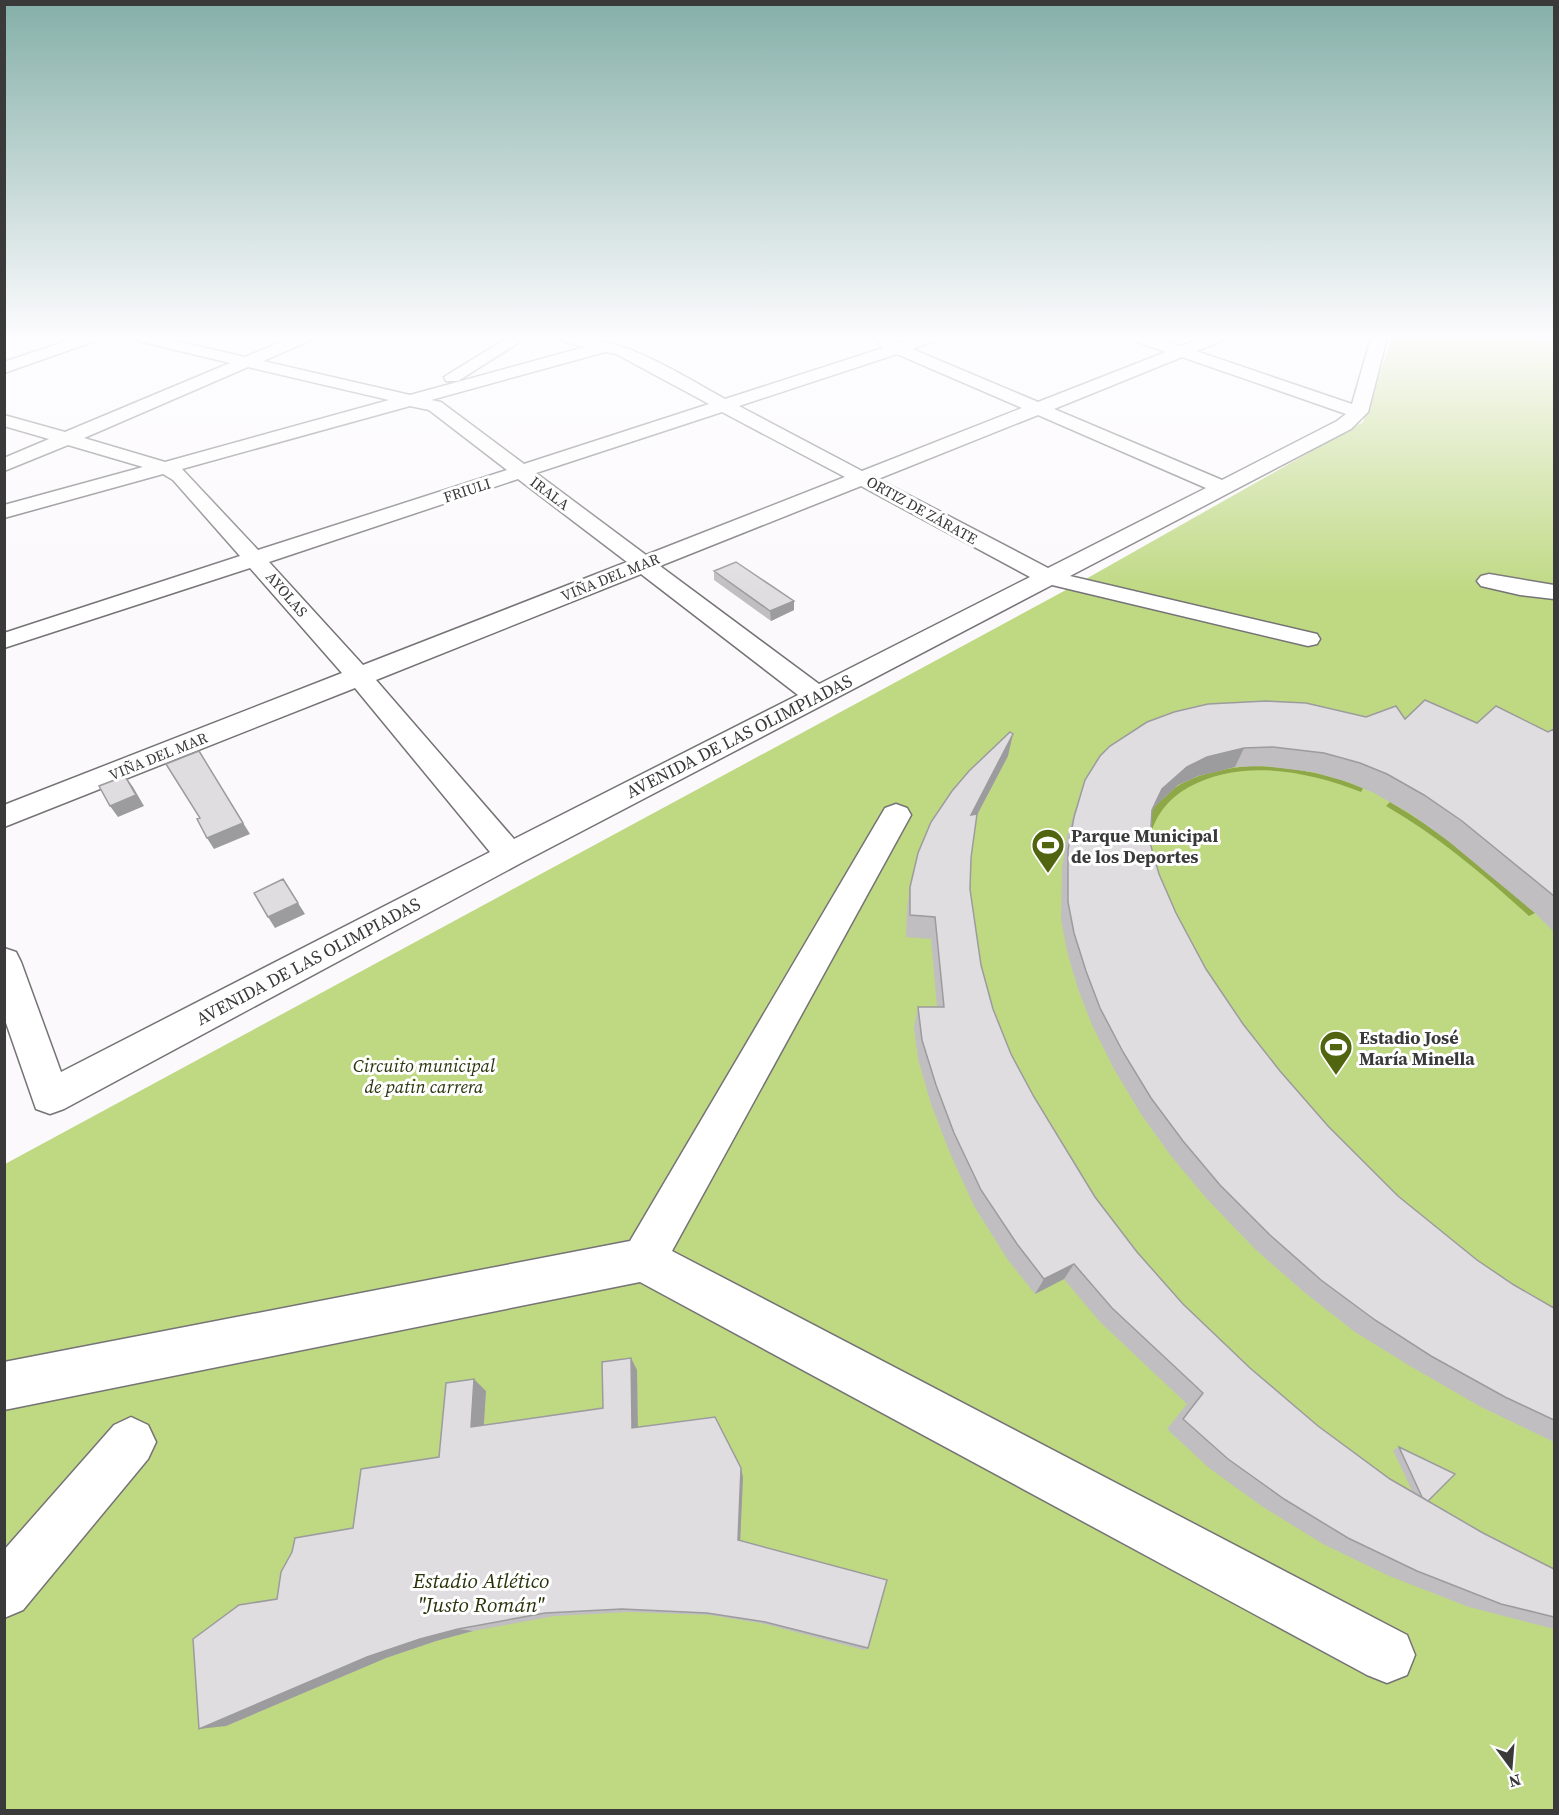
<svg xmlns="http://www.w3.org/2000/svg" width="1559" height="1815" viewBox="0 0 1559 1815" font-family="'Source Serif 4',serif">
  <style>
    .green { fill: #bfd983 }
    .water { fill: #8ea847 }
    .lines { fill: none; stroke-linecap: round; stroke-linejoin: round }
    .minor-casing { stroke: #757375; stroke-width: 3 }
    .minor { fill: #fff; fill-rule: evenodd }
    .wall { fill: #c0bec1 }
    .shaded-wall { fill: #9c9b9d }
    .building { fill: #dfdde0; stroke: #9c9b9d; stroke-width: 1.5 }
    .labels { text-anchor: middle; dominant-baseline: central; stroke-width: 6; stroke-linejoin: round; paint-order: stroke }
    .far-street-label { font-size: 15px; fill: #3b3a3b; stroke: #fff }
    .street-label { font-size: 18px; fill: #3b3a3b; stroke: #fff }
    .poi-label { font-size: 18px; font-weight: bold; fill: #3b3a3b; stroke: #fff; text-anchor: start }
    .park-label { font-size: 18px; font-style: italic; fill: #29340b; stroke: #fff }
    .near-park-label { font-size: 21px; font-style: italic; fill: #29340b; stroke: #fff }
  </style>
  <rect width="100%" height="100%" fill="#fbf9fc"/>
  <path class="green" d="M1392,338H1554V1810H5V1164L1077,584L1363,422Z"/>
  <path class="water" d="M1249,766C1289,766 1327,773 1363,788L1361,792C1308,771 1241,758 1189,787C1169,798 1153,817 1150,840C1146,867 1159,897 1170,922C1220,1029 1300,1127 1387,1205C1438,1251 1491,1292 1554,1320V1331C1489,1301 1433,1258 1380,1210C1292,1129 1211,1031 1162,922C1150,894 1136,861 1144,830C1156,783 1207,770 1249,766Z
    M1390,802C1444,833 1489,873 1535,913L1529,916C1484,875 1438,836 1386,806Z"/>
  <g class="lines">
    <defs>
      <path id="minor" d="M75,338H97L95,341L4,373V362Z
        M136,338H163L245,357L290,338H311L309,341L263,361L410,395L585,347L563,341L561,338C620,333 675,372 725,399L883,348L879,344L881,341C889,339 894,343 901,342C914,340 924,338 937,338L935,341L912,349L1038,402L1166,352L1135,341L1133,338H1155L1181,346L1203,338H1224L1222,341L1196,351L1352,404L1371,338H1387L1368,412L1351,429L1070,576L1317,634L1320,639L1317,644L1308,646L1052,585L521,863L64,1109L50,1114L36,1109L4,1017V948L16,952L21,962L61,1072L490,852L355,688L4,827V805L342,673L250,568L4,648V633L240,556L173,480L163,474L4,518V505L143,467L68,445L4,471V458L49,439L4,426V415L65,432L230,363L138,341ZM605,352L616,354L709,404L524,464L441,402L431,400ZM897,354L1022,408L862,471L739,406ZM1182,357L1346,414L1337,421L1222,480L1054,409ZM248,367L389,400L165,462L84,438ZM410,406L429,410L507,470L258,550L182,469ZM722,412L845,477L646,555L536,473ZM1038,415L1206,488L1048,568L878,479ZM518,479L627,562L363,665L269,562ZM861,486L1030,577L819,684L660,566ZM641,574L798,695L514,839L376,680Z
        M507,338H526L458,381H446L444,377Z
        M1489,574L1554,585V599L1520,595L1481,586L1477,581L1481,576Z
        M896,804L907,808L911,815L672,1251L1407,1635L1415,1655L1407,1675L1387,1683L1367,1675L640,1282L4,1410V1362L630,1241L885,808Z
        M131,1417L148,1425L156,1442L148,1459L23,1610L4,1618V1550L114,1425Z"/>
    </defs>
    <use href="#minor" class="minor-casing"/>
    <use href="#minor" class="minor"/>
  </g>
  <path class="wall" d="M714,571L794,601V610L771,621L714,580Z
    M1366,717L1477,723L1548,732L1554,729V932L1535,913L1447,840L1411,814L1374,793L1348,782L1313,772L1263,766L1235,767L1198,776L1178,785L1154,807L1152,812L1150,843L1159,874L1176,913L1206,969L1243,1024L1280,1071L1328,1126L1398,1196L1477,1260L1514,1285L1554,1308V1442L1481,1407L1410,1366L1355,1332L1304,1292L1255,1249L1207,1199L1171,1156L1141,1114L1114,1069L1092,1025L1078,989L1067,951L1061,920L1062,868L1067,836L1085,780Z
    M1008,756L977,815L971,858L970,889L981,965L993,1009L1011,1054L1034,1097L1095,1197L1137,1252L1183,1304L1250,1368L1318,1426L1390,1479L1412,1491L1393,1450L1399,1447L1428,1501L1483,1533L1554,1569V1629L1469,1607L1389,1576L1323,1544L1263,1507L1209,1468L1167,1429L1187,1404L1100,1322L1064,1279L1035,1294L1008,1260L974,1206L949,1151L931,1104L918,1059L914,1027L918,1007H937L931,939L906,937L907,908L910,887Z
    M631,1358L637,1370L638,1428L743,1477L740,1541L868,1648L864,1650L765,1624L710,1615L629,1612L555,1616L473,1631L436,1641L386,1658L226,1726L277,1599L353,1528L439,1457L486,1391L484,1425L603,1408Z"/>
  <path class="shaded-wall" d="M794,601V610L771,621L770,611Z
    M1013,734L1008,756L966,836L971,815Z
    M1244,748L1235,767L1198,776L1178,785L1154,807L1144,828L1162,789L1187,767L1207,757Z
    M199,751L250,834L214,849L207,838Z
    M125,776L133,787L144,806L118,817L110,806Z
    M298,903L305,914L275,928L268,917Z
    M1074,1264L1064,1279L1035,1294L1044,1279Z
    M631,1358L637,1370L638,1438L632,1428Z
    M474,1379L486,1391L483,1437L471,1427Z
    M741,1468L743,1477L740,1546L738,1540Z
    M458,1629L473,1631L436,1641L386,1658L226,1726L199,1729L367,1657L420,1639Z"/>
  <path class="building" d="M736,562L794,601L770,611L714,571Z
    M1425,700L1477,723L1496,706L1548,732L1554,729V896L1462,821L1424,795L1387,774L1360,763L1324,753L1273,747L1244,748L1207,757L1187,767L1162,789L1152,810L1150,843L1159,874L1176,913L1206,969L1243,1024L1280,1071L1328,1126L1398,1196L1477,1260L1514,1285L1554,1308V1420L1505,1397L1431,1356L1375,1320L1321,1280L1270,1235L1220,1185L1183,1141L1151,1098L1123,1052L1100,1008L1086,971L1074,933L1068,902V850L1074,817L1085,780L1100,756L1110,746L1147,722L1174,712L1208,704L1266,701L1306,703L1366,717L1396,706L1405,719Z
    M1010,732L1013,734L971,815L977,814L971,858L970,889L981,965L993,1009L1011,1054L1034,1097L1095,1197L1137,1252L1183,1304L1250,1368L1318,1426L1390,1479L1483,1533L1554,1569V1617L1501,1604L1417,1571L1348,1538L1284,1499L1228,1459L1183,1419L1203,1393L1112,1308L1074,1264L1044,1279L1017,1244L981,1190L954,1133L936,1085L922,1040L918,1007H944L935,917L910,915V887L918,853L931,822L952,791L969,771Z
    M199,751L243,823L207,838L197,819L200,818L166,764Z
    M125,776L136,795L110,806L99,786Z
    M283,879L298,903L268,917L254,893Z
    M631,1358L632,1428L715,1417L741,1468L738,1540L887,1580L868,1648L765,1622L707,1613L622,1609L545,1613L458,1629L420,1639L367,1657L199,1729L193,1639L239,1605L277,1599L281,1572L292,1552L295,1538L353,1528L361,1469L439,1457L446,1383L474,1379L471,1427L603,1408L602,1362Z
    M1399,1447L1455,1474L1428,1501L1422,1497Z"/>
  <linearGradient id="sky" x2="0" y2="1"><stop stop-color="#84afa8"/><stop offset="0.57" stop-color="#fdfcfe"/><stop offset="1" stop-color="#fdfcfe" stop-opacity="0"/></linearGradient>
  <rect width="1559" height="592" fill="url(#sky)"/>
  <defs>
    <symbol id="stadium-pin" viewBox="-11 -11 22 30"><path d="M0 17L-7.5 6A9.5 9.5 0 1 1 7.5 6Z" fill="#516510" stroke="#fff"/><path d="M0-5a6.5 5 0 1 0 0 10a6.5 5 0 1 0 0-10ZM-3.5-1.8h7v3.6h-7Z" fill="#fff"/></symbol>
  </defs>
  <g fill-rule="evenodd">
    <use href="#stadium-pin" x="1029" y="826" width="38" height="52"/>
    <use href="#stadium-pin" x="1317" y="1028" width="38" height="52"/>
  </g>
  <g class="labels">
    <g class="far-street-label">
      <text transform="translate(467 490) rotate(-18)">FRIULI</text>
      <text transform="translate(550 493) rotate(37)">IRALA</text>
      <text transform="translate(922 510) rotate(29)">ORTIZ DE ZÁRATE</text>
      <text transform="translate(610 577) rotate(-22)">VIÑA DEL MAR</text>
      <text transform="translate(287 594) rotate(49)">AYOLAS</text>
      <text transform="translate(158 756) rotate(-22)">VIÑA DEL MAR</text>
    </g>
    <g class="street-label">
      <text transform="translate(739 736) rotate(-27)">AVENIDA DE LAS OLIMPIADAS</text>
      <text transform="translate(308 961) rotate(-28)">AVENIDA DE LAS OLIMPIADAS</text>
    </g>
    <g class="poi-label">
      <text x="1071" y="835">Parque Municipal<tspan x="1071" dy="21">de los Deportes</tspan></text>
      <text x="1359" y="1037">Estadio José<tspan x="1359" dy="21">María Minella</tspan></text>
    </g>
    <g class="park-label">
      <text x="424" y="1065">Circuito municipal<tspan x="424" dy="21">de patin carrera</tspan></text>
    </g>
    <g class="near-park-label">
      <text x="481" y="1580">Estadio Atlético<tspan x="481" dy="24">"Justo Román"</tspan></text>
    </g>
  </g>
  <rect width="1559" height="1815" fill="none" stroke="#3b3a3b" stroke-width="12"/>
  <g transform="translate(1511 1767) rotate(164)" stroke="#ffffff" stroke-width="4.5" paint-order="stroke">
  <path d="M0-4.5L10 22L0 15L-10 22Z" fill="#3b3a3b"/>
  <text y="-9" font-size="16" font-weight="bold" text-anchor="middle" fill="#3b3a3b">N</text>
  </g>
</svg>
